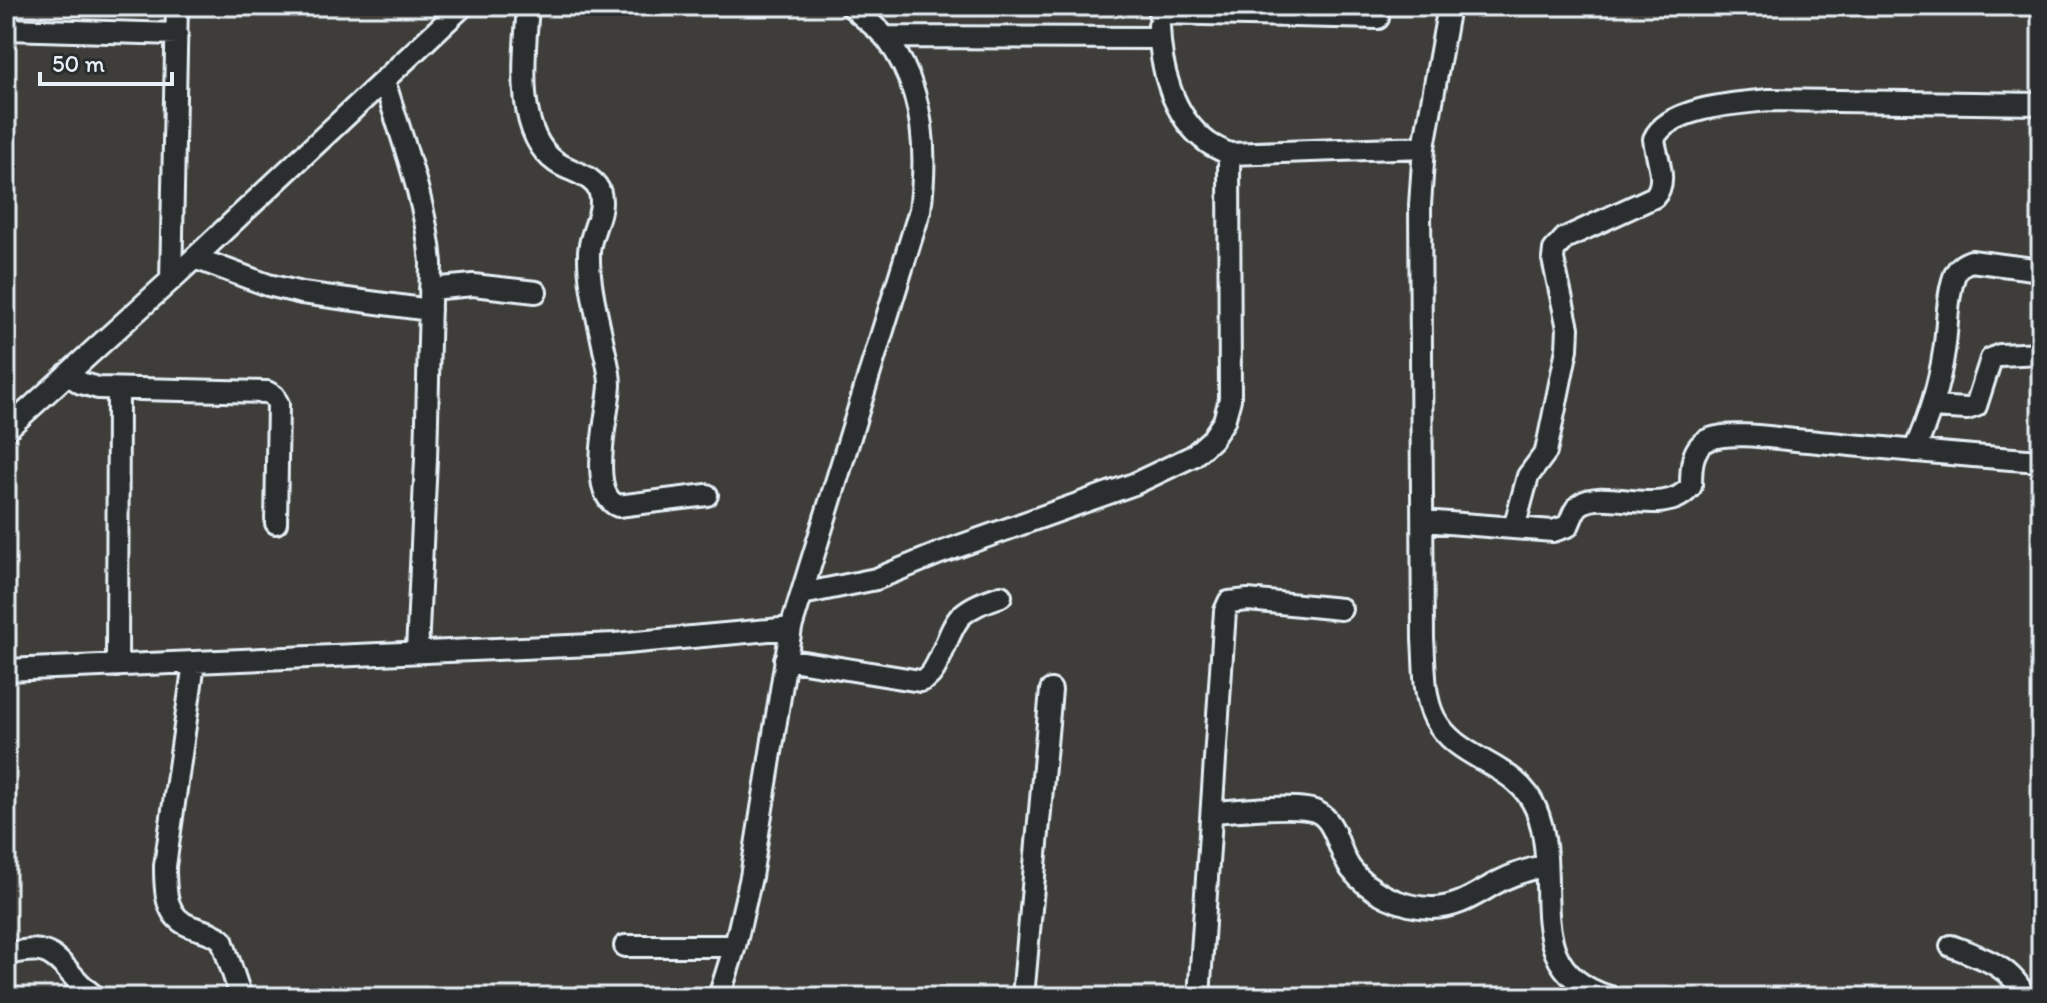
<svg xmlns="http://www.w3.org/2000/svg" width="2047" height="1003" viewBox="0 0 2047 1003" font-family="Itim,sans-serif">
  <style>
    .lines { fill: none; stroke-linecap: round; stroke-linejoin: round }
    .minor-casing { stroke: #e8f1f8; stroke-width: 26 }
    .minor { stroke: #2a2d2e; stroke-width: 20 }
  </style>
  <rect width="100%" height="100%" fill="#3e3d39"/>
  <filter id="ink" filterUnits="userSpaceOnUse"><feTurbulence type="fractalNoise" baseFrequency=".0125" numOctaves="2"/><feDisplacementMap in="SourceGraphic" scale="16" xChannelSelector="R" yChannelSelector="G"/><feConvolveMatrix kernelMatrix="1 2 1 2 8 2 1 2 1" color-interpolation-filters="sRGB"/></filter>
  <g filter="url(#ink)">
    <g class="lines">
      <defs>
        <path id="minor" d="M528,6C525,51 513,132 556,162C570,172 595,175 600,193C605,213 590,232 589,252C588,284 598,318 604,349C607,361 610,373 610,385C609,413 586,493 618,506L707,495
          M1449,6L1424,147L1420,205L1423,639C1425,664 1423,695 1434,717C1458,763 1516,761 1536,809C1565,878 1515,969 1610,997
          M1159,13L1378,18
          M1159,25C1160,67 1172,116 1207,142C1213,147 1222,150 1229,154
          M6,29L177,34
          M885,37L1159,38
          M384,80C402,140 426,201 431,263L426,459L417,652
          M195,258L268,285L302,293L430,310
          M171,280L177,6
          M430,289L473,285L536,292
          M67,374L81,383L98,388L267,392L274,396L278,404L276,523
          M1931,407L1967,409L1976,406L1991,359L2000,355L2041,353
          M6,430L171,280L463,6
          M1914,451C1929,418 1939,386 1944,351C1948,327 1946,301 1954,277C1957,268 1962,264 1971,261L2041,270
          M1423,521L1553,531L1568,526C1572,518 1574,508 1581,504C1606,487 1666,520 1691,486C1691,468 1691,446 1710,439C1731,431 1774,438 1796,440C1878,447 1959,456 2041,461
          M1514,528L1528,476L1546,452L1567,349L1568,328L1553,259L1554,250L1565,238L1654,197C1669,181 1656,158 1654,139C1668,107 1738,103 1769,100L2041,104
          M802,594L876,579L940,553L1134,484L1193,456L1212,439L1224,421L1230,399L1229,154L1424,147
          M785,659L920,681C940,678 945,631 962,615C973,605 987,601 1001,596
          M194,663L165,866C165,891 165,918 192,927C203,931 213,932 222,940L241,997
          M117,666L118,390
          M6,670L615,644L791,628
          M1213,812C1235,811 1300,803 1317,812C1337,821 1338,853 1351,869C1368,892 1403,908 1432,908C1459,908 1477,893 1500,881C1514,874 1530,869 1546,865
          M625,946H735
          M1951,946C1980,957 2012,966 2025,997
          M6,954C18,952 32,948 44,952C63,957 77,987 97,997
          M719,997L735,946L751,877L791,628L920,210C928,151 924,88 887,39C877,27 862,17 851,6
          M1023,997L1051,690
          M1199,997L1225,611L1229,602L1248,600L1341,609"/>
      </defs>
      <use href="#minor" class="minor-casing"/>
      <use href="#minor" class="minor"/>
    </g>
  </g>
  <rect width="2047" height="1003" fill="none" stroke="#2a2d2e" stroke-width="32"/>
  <rect x="16" y="16" width="2015" height="971" fill="none" stroke="#e8f1f8" stroke-width="3" filter="url(#ink)"/>
  <path d="M40 72v12h132v-12" fill="none" stroke="#e8f1f8" stroke-width="4"/>
  <text x="52" y="72" font-size="24" fill="#e8f1f8" stroke="#2a2d2e" stroke-width="6" paint-order="stroke">50 m</text>
</svg>
